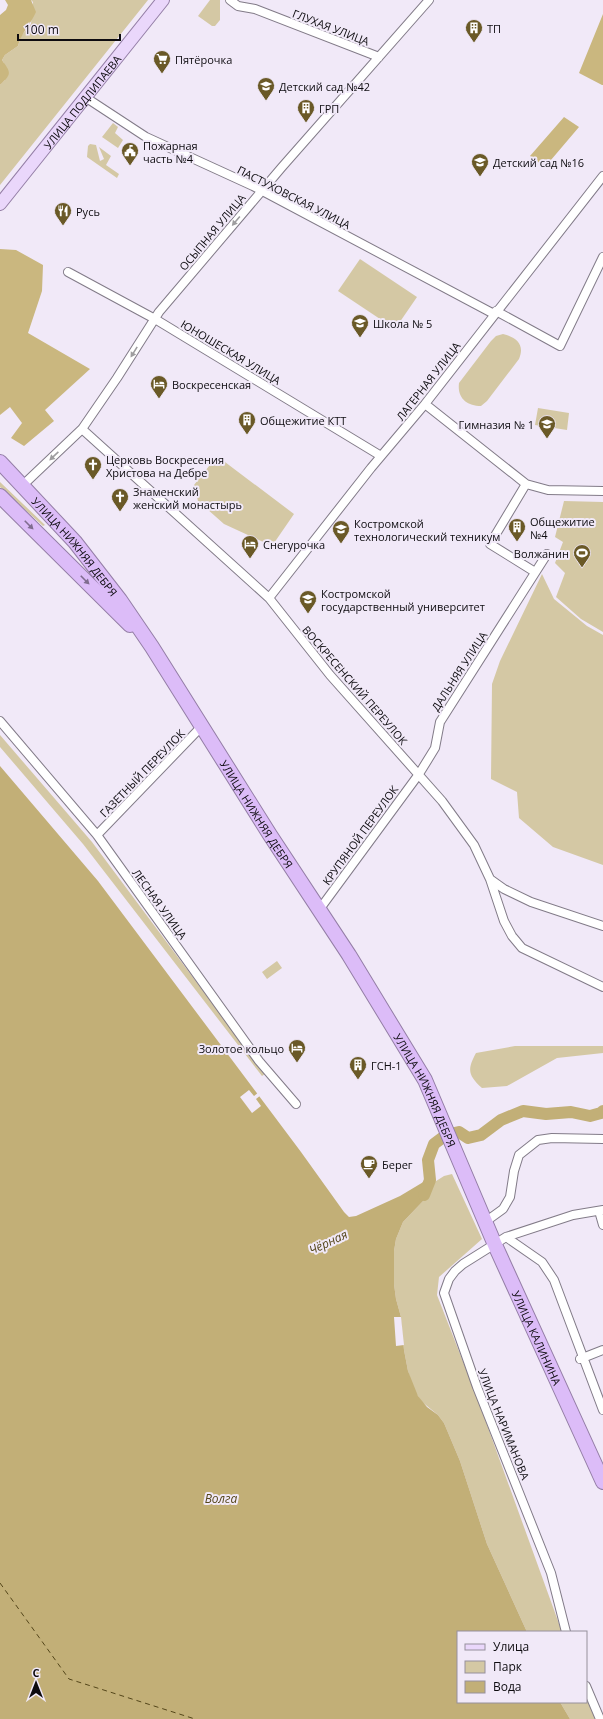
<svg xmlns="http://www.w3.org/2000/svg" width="603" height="1719" viewBox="0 0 603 1719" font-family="'Open Sans',sans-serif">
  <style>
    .green { fill: #d4c8a4 }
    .forest { fill: #cab77f }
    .water { fill: #c2af77 }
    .pier { fill: #f1e9f8 }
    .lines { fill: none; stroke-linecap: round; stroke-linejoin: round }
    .river { stroke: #c2af77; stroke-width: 12 }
    .ferry { stroke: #54461a; stroke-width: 1; stroke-dasharray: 5 4; stroke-linecap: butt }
    .street-casing { stroke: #827b88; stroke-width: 10 }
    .primary-casing { stroke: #947ea6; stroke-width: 14 }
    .highway-casing { stroke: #947ea6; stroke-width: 16 }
    .street { stroke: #fff; stroke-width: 8 }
    .primary { stroke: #ead7fb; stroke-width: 12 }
    .highway { stroke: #dcbcf8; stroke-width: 14 }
    .oneway { fill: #9e9d9f }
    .oneway2 { fill: #7f6c8f }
    .labels { text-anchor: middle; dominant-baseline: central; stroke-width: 4; stroke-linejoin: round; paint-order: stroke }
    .street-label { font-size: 11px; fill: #0d0b0f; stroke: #f1e9f8 }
    .poi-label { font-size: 11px; fill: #0d0b0f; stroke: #f1e9f8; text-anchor: start }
    .water-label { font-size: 12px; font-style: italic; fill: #54461a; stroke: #f1e9f8 }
  </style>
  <rect width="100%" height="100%" fill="#f1e9f8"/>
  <path class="green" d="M31,0H148L0,185V85L5,80L4,63L2,60L5,55L18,46L21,36L31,24L33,2Z
    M210,0H220V20L215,26H212L198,16Z
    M113,123L118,127L115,133L123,140L118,148L102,137Z
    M90,144L96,145L100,161L104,159L99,147L111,156L106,165L119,174L117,178L87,157L88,146Z
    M360,259L417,297L395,329L338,291Z
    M503,334C517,337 525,345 519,359L487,401L481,406C467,406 457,398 459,383L491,341L496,336Z
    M538,408L569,413L567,430L535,425Z
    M217,456L294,514L272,546L224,524L198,501L194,485Z
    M0,482L45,525L43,526L0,487Z
    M564,501L603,502V632L581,619L556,597L565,573L555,563L563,542L555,537Z
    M542,574L554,599L587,626L603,635V865L553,847L519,818L517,792L491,779L492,684L500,661Z
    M0,735L92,842L265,1074L262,1076L83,844L0,747Z
    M277,961L282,968L267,979L262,972Z
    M515,1046H603V1053L557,1058L507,1086L482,1088C468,1075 467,1070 476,1053Z
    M452,1174L482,1239L439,1277L437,1295L478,1400L562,1632H527L487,1544L460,1461L444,1423L438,1415L421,1401L413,1388L408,1371L404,1350L401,1317L396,1299L394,1284V1251L396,1239L403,1222L425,1199L429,1192L433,1183L444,1176Z
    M586,1695L595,1719H570L560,1702H586Z"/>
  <path class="forest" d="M5,0H31L36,12C31,24 21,33 18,46L5,55L2,60C10,72 13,73 0,85V15L6,10L8,5Z
    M603,14V85H602L579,73Z
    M564,117L579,127L545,167L530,156Z
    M0,249L16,250L43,265L42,291L28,333L90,369L45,410L54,421L24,446L11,438L22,423L10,407L0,415Z"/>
  <path class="water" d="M0,766L98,881L301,1152L344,1212L349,1217L356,1216L400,1196L425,1181L430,1180L433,1183L429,1192L425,1199L403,1222L396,1239L394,1251V1284L396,1299L401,1317L404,1350L408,1371L418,1396L427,1407L438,1415L444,1423L460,1461L487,1544L527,1632H458V1702H560L570,1719H0Z"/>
  <path class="pier" d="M249,1090L254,1096L259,1092L261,1095L256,1099L261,1106L252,1113L240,1097Z
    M394,1317H401L404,1345L396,1346Z"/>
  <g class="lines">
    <path class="river" d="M424,1195L430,1180L428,1160L434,1144L446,1135L459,1132L468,1138L481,1135L501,1120L523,1111L546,1114L571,1112L590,1116L601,1113L603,1111"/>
    <path class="ferry" d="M0,1583L69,1679L195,1719"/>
    <defs>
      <path id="street" d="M230,0L238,6L255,9L379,57
        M85,97L146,137L253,186L494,314
        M68,272L155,319L381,456
        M496,311L560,346L603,257
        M425,404L526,484L548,490L603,491
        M82,429L269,598L330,675L442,801L474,845L490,879L504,889L531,902L603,926
        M526,484L490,544L535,572
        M23,485L82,429L117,378L159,312L282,167L429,0
        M269,598L371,468L425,404L603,176
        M0,721L97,835L259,1061L296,1104
        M97,835L202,726
        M490,879L504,921L512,936L522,948L603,987
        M319,910L419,774L435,748L440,722L547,554
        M599,1211L603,1225
        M485,1222L503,1209L510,1197L514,1171L519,1155L538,1140L552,1138L603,1139
        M506,1237L542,1262L554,1280L603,1410
        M580,1359L603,1350
        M566,1632L551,1573L477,1387L444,1293L449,1279L455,1271L463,1264L506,1237L573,1215L603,1210
        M586,1686L600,1719"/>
      <g id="primary">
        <path id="s1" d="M0,204L163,0"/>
      </g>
      <g id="highway">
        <path id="s2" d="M0,462L75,542L120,600L152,647L270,835L349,955L425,1080L495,1245L603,1482"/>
        <path d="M0,496L130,625"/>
      </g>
    </defs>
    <use href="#street" class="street-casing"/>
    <use href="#primary" class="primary-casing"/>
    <use href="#highway" class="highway-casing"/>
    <use href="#street" class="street"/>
    <use href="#primary" class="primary"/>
    <use href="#highway" class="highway"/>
  </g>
  <defs><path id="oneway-solid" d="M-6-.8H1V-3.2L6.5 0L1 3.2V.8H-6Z"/></defs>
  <g class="oneway">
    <use href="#oneway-solid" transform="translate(236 221) rotate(130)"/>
    <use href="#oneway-solid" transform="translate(134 352) rotate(122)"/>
    <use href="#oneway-solid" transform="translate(54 456) rotate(137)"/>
  </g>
  <g class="oneway2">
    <use href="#oneway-solid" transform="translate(29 525) rotate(45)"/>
    <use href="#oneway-solid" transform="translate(85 580) rotate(45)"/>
  </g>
  <defs>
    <symbol id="building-pin" viewBox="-11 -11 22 30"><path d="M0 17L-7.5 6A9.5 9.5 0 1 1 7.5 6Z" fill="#6a5927" stroke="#f1e9f8"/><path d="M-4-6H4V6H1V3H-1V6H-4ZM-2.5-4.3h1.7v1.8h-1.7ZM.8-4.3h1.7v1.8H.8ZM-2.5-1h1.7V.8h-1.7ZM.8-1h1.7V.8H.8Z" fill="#fff"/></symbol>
    <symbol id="supermarket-pin" viewBox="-11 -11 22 30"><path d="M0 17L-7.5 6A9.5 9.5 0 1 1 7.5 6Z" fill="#6a5927" stroke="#f1e9f8"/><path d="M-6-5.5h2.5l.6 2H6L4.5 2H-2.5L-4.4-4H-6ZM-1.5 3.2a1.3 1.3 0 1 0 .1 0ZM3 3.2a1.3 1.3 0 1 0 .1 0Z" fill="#fff"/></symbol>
    <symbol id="school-pin" viewBox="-11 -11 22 30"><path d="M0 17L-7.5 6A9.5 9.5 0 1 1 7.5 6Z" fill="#6a5927" stroke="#f1e9f8"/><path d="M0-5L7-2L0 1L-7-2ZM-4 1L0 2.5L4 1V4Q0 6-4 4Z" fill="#fff"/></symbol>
    <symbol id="civic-pin" viewBox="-11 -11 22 30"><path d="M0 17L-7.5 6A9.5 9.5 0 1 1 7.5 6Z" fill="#6a5927" stroke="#f1e9f8"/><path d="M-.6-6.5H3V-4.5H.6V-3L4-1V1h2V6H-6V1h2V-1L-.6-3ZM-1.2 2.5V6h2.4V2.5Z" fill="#fff"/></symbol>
    <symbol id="restaurant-pin" viewBox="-11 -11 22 30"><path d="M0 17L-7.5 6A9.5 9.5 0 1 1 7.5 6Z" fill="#6a5927" stroke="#f1e9f8"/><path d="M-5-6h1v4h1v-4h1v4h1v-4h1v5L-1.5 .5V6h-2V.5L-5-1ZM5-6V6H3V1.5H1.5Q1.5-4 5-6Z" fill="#fff"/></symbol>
    <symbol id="hotel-pin" viewBox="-11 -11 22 30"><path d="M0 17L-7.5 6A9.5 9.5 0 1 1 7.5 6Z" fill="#6a5927" stroke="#f1e9f8"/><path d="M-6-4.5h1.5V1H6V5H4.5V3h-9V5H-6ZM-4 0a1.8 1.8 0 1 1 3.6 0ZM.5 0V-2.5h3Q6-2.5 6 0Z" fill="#fff"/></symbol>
    <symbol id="church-pin" viewBox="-11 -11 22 30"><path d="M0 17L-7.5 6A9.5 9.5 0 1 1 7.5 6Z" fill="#6a5927" stroke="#f1e9f8"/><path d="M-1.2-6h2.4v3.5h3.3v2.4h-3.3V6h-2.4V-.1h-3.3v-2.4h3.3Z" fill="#fff"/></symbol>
    <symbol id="university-pin" viewBox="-11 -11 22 30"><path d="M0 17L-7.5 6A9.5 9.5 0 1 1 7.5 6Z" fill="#6a5927" stroke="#f1e9f8"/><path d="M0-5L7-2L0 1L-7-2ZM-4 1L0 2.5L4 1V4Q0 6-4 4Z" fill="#fff"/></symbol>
    <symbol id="stadium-pin" viewBox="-11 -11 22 30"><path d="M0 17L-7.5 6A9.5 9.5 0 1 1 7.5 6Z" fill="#6a5927" stroke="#f1e9f8"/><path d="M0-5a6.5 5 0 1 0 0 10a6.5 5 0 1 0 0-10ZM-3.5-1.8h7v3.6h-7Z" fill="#fff"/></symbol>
    <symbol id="cafe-pin" viewBox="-11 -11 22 30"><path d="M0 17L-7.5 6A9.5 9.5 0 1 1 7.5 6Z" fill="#6a5927" stroke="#f1e9f8"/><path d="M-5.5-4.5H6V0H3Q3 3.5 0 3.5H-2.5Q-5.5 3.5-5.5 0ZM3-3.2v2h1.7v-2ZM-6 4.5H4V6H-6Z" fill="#fff"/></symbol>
  </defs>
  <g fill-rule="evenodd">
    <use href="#building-pin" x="464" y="18" width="20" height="27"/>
    <use href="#supermarket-pin" x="152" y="49" width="20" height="27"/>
    <use href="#school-pin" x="256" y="76" width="20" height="27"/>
    <use href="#building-pin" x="296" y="98" width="20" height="27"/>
    <use href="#civic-pin" x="120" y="141" width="20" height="27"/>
    <use href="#school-pin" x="470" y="152" width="20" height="27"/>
    <use href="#restaurant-pin" x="53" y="201" width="20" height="27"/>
    <use href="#school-pin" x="350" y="313" width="20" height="27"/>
    <use href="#hotel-pin" x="149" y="374" width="20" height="27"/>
    <use href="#building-pin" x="237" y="410" width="20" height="27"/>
    <use href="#school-pin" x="537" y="414" width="20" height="27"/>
    <use href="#church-pin" x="83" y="455" width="20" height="27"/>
    <use href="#church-pin" x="110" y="487" width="20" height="27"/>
    <use href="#building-pin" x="507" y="517" width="20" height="27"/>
    <use href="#university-pin" x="331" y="519" width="20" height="27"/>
    <use href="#hotel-pin" x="240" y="534" width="20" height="27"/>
    <use href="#stadium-pin" x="572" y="543" width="20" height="27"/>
    <use href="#university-pin" x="298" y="589" width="20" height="27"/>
    <use href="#hotel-pin" x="287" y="1038" width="20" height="27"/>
    <use href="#building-pin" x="348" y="1055" width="20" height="27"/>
    <use href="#cafe-pin" x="359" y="1154" width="20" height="27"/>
  </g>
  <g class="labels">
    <g class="street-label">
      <text transform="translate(331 27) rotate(21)">ГЛУХАЯ УЛИЦА</text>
      <text stroke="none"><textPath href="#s1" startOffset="131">УЛИЦА ПОДЛИПАЕВА</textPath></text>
      <text transform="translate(294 197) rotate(27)">ПАСТУХОВСКАЯ УЛИЦА</text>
      <text transform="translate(212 232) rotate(-50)">ОСЫПНАЯ УЛИЦА</text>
      <text transform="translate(231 352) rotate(31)">ЮНОШЕСКАЯ УЛИЦА</text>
      <text transform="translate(428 381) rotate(-52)">ЛАГЕРНАЯ УЛИЦА</text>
      <text stroke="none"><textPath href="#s2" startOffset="113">УЛИЦА НИЖНЯЯ ДЕБРЯ</textPath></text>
      <text transform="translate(459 671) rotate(-57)">ДАЛЬНЯЯ УЛИЦА</text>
      <text transform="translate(355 685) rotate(49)">ВОСКРЕСЕНСКИЙ ПЕРЕУЛОК</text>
      <text transform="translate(142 773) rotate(-46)">ГАЗЕТНЫЙ ПЕРЕУЛОК</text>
      <text stroke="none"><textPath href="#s2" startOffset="437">УЛИЦА НИЖНЯЯ ДЕБРЯ</textPath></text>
      <text transform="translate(360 835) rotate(-54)">КРУПЯНОЙ ПЕРЕУЛОК</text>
      <text transform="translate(160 904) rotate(54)">ЛЕСНАЯ УЛИЦА</text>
      <text stroke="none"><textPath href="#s2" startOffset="761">УЛИЦА НИЖНЯЯ ДЕБРЯ</textPath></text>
      <text stroke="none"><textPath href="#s2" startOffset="1033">УЛИЦА КАЛИНИНА</textPath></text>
      <text transform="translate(504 1424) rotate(68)">УЛИЦА НАРИМАНОВА</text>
    </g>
    <g class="poi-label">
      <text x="487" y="28">ТП</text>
      <text x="175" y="59">Пятёрочка</text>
      <text x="279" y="86">Детский сад №42</text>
      <text x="319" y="108">ГРП</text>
      <text x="143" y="145">Пожарная<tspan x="143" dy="13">часть №4</tspan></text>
      <text x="493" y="162">Детский сад №16</text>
      <text x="76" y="211">Русь</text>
      <text x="373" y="323">Школа № 5</text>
      <text x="172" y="384">Воскресенская</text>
      <text x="260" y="420">Общежитие КТТ</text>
      <text x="534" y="424" text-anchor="end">Гимназия № 1</text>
      <text x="106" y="459">Церковь Воскресения<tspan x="106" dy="13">Христова на Дебре</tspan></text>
      <text x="133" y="491">Знаменский<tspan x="133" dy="13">женский монастырь</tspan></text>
      <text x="530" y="521">Общежитие<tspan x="530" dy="13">№4</tspan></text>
      <text x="354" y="523">Костромской<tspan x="354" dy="13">технологический техникум</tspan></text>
      <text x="263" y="544">Снегурочка</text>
      <text x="569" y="553" text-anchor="end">Волжанин</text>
      <text x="321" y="593">Костромской<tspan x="321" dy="13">государственный университет</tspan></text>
      <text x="284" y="1048" text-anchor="end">Золотое кольцо</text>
      <text x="371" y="1065">ГСН-1</text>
      <text x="382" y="1164">Берег</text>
    </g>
    <g class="water-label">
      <text transform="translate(328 1242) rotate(-25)">Чёрная</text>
      <text x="221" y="1498">Волга</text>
    </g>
  </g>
  <rect x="457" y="1631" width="130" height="72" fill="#f1e9f8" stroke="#96909b"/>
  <rect x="465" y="1644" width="20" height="6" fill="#ead7fb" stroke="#96909b"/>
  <text x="493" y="1651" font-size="12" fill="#0d0b0f">Улица</text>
  <rect x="465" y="1661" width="20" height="12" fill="#d4c8a4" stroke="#96909b"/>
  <text x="493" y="1671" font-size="12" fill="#0d0b0f">Парк</text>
  <rect x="465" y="1681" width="20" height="12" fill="#c2af77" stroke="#96909b"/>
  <text x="493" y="1691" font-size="12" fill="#0d0b0f">Вода</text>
  <g transform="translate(36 1683)" stroke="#f1e9f8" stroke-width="3" paint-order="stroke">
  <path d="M0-3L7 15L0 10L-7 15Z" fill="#0d0b0f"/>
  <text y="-6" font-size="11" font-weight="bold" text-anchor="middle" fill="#0d0b0f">С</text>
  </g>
  <path d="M18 34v6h102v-6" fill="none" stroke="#0d0b0f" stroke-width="2"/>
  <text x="24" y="34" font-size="12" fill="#0d0b0f" stroke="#f1e9f8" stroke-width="3" paint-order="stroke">100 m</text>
</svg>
